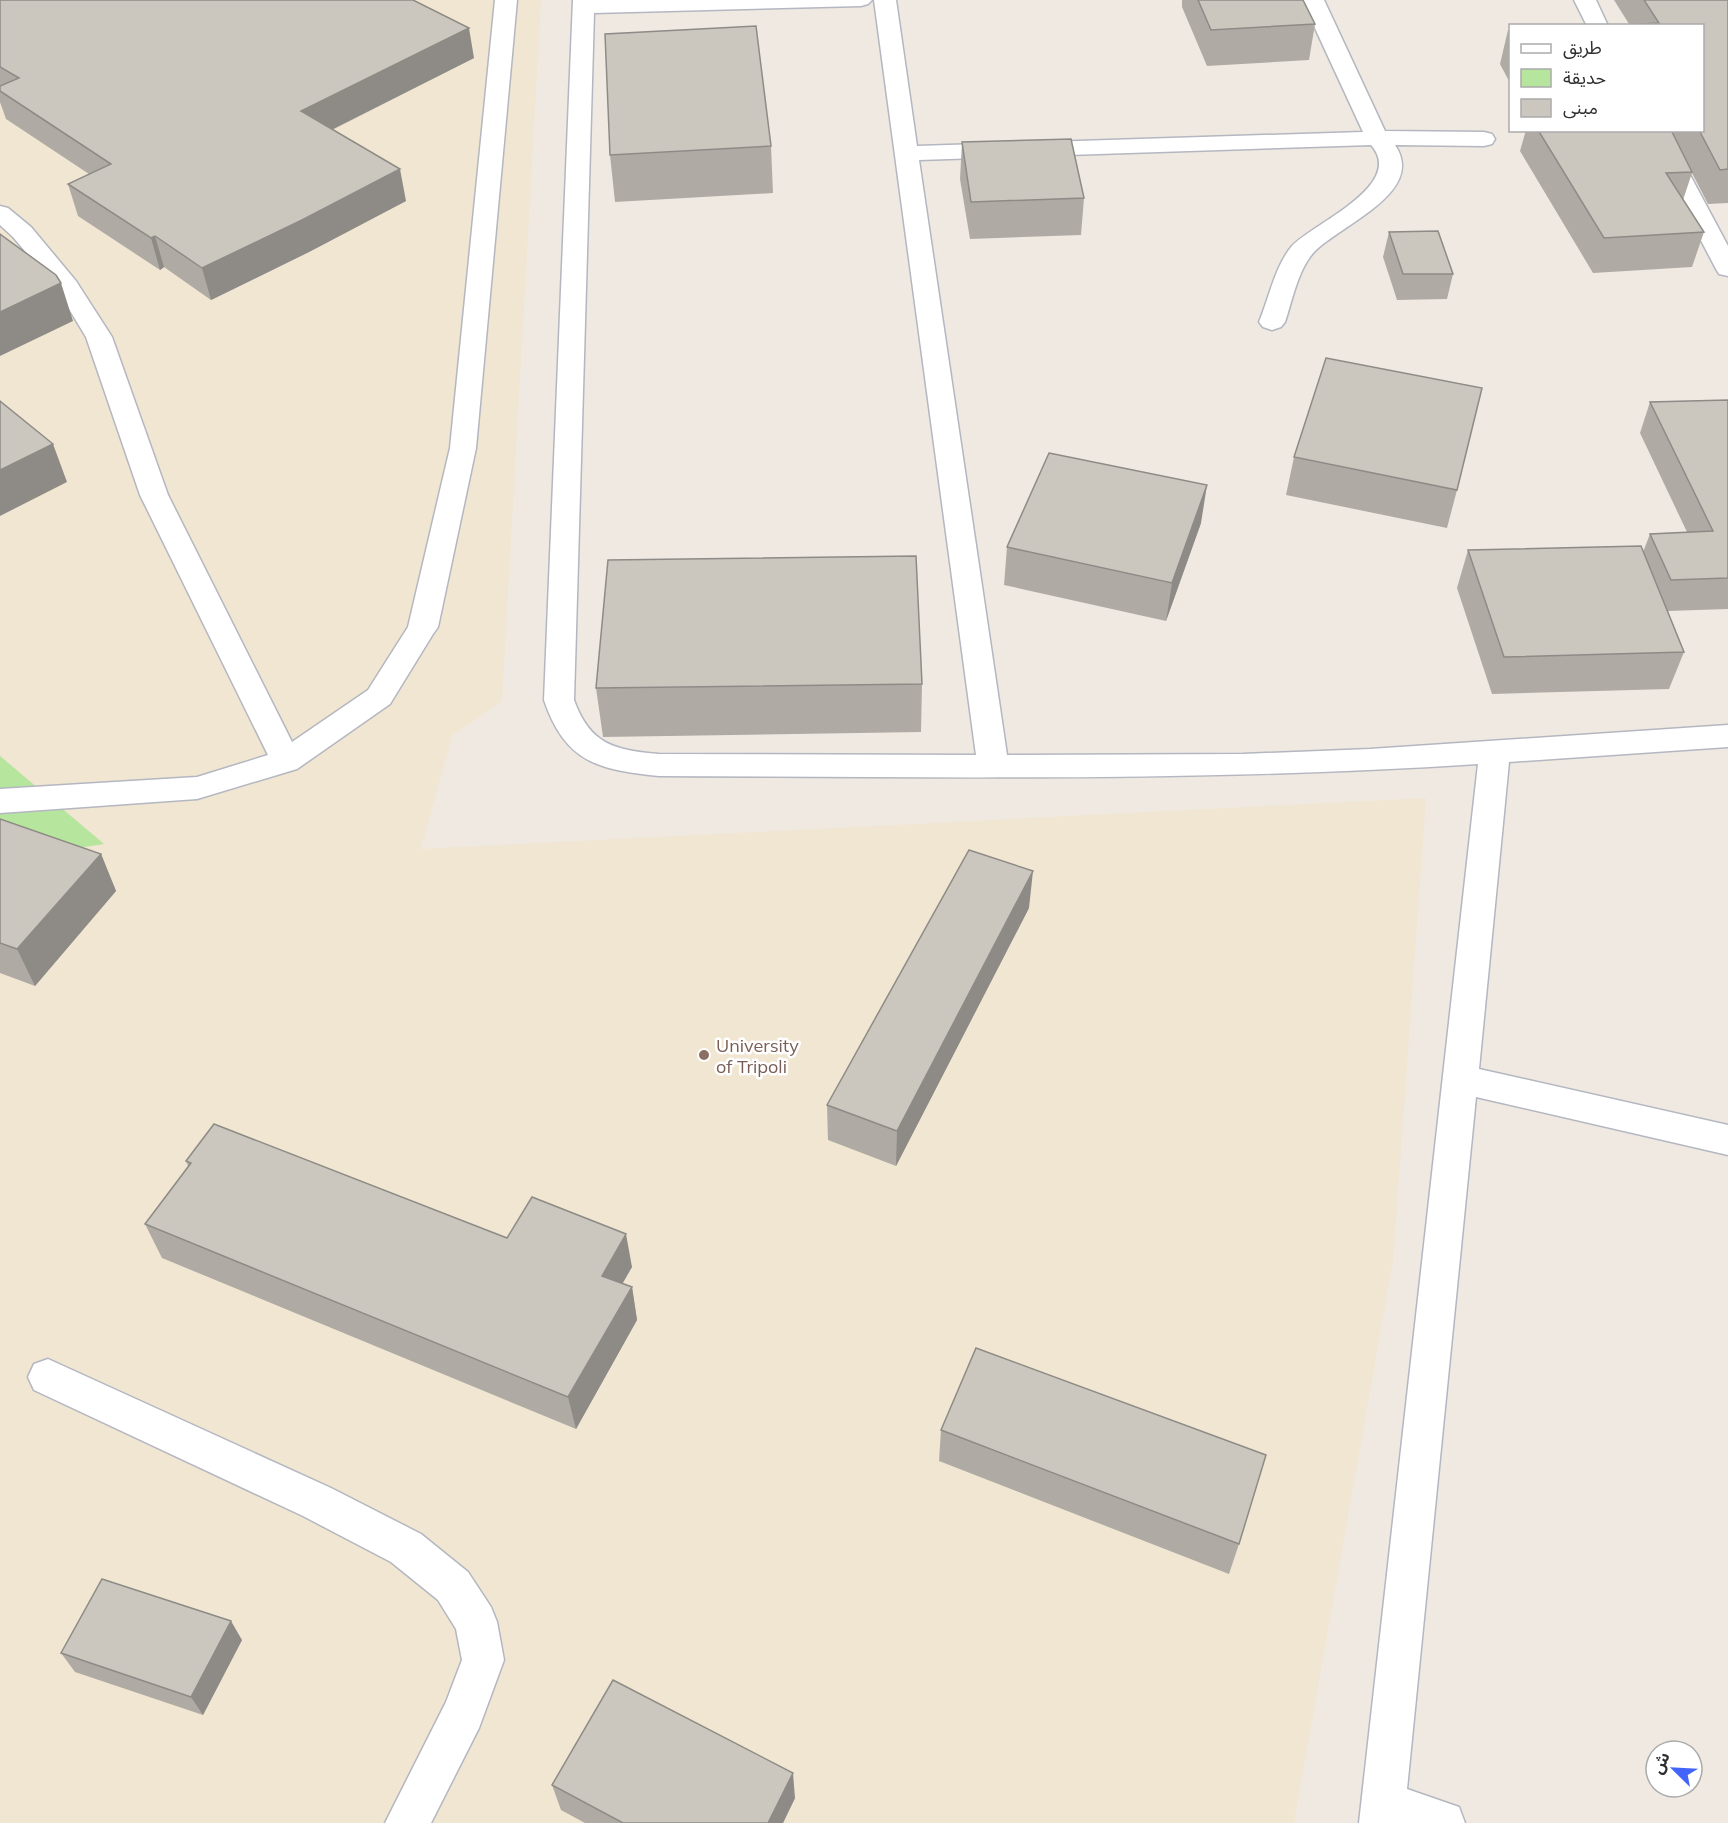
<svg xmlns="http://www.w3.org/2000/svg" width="1728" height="1823" viewBox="0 0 1728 1823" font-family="Mulish,'Noto Sans Arabic',sans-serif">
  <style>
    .education { fill: #f0e6d1 }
    .green { fill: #b6e59e }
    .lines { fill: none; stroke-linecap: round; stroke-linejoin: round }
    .minor-casing { stroke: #b4b7c1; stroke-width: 3 }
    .minor { fill: #fff; fill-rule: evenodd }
    .wall { fill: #afaba4 }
    .shaded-wall { fill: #8e8b86 }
    .building { fill: #cbc7bf; stroke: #8e8b86; stroke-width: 1.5 }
    .education-dot { fill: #8d6e63; stroke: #fff; stroke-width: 2 }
    .labels { text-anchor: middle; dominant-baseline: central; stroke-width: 5; stroke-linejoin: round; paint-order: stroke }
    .education-label { font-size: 18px; fill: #785e54; stroke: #fff; text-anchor: start }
  </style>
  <rect width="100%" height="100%" fill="#efe9e1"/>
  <path class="education" d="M0,0H541L502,701L452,736L421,849L1426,798L1393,1260L1294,1823H0Z"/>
  <path class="green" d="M0,756L104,844L0,860Z"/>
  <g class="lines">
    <defs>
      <path id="minor" d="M495,0H517L476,448L438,627L433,634L390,704L297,769L197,799L0,813V789L197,777L268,755L140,495L86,337L57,289L13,237L0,225V206L8,208L31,227L76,281L112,337L168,495L292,742L368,690L408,627L450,448Z
        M573,0H872L868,4L861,6L594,13L574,700C590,745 615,750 659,754L976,755L874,0H896L917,146L1363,132L1302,0H1324L1385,131L1484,132L1492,134L1495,139L1492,144L1484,146L1395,145C1429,195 1330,228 1310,257C1297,275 1292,301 1285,322L1281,327L1272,330L1263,327L1259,322C1269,298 1275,266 1292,246C1312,224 1407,185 1371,145L919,160L1007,755L1243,754L1370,749L1728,725V747L1509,762L1479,1069L1728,1125V1155L1476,1097L1407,1789L1459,1807L1465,1823H1359L1478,764C1205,782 932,777 659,776C598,770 565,762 544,700Z
        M1574,0H1596L1608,26H1587Z
        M1643,130H1666L1728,246V276L1719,274L1716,269Z
        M48,1359L331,1488L421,1534L468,1572L491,1607L497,1622L504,1660L479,1728L431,1823H385L446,1702L462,1660L456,1629L438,1600L391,1562L303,1516L34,1390L28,1377L34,1364Z"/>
    </defs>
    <use href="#minor" class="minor-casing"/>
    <use href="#minor" class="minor"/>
  </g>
  <path class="wall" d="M0,0L474,58L332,130L406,201L309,252L211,300L164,267L160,270L78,216L68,184L89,174L6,119L0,102Z
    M1182,0H1303L1315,24L1309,60L1207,66L1182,7Z
    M1614,0H1728V203L1708,204L1692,173L1683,200L1704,232L1692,267L1593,273L1520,151L1526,130H1702V26L1629,24Z
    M1508,30H1510V83L1500,64Z
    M962,142L1084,198L1081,235L970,239L960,179Z
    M771,146L773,193L615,202L610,155Z
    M1389,232L1453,274L1447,299L1397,300L1383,257Z
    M1728,400V609L1668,611L1684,652L1669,689L1492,694L1457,588L1468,550L1643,552L1650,534L1687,532L1640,433L1650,402Z
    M1294,457L1457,490L1447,528L1286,495Z
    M1201,523L1166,621L1004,585L1007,547Z
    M922,684L921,732L603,737L596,688Z
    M0,819L101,854L116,891L35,986L0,973Z
    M1029,908L896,1166L828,1140L827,1105Z
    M186,1161L632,1267L622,1283L632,1287L637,1320L576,1429L162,1258L145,1224L188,1166Z
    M941,1430L1239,1544L1229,1574L939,1461Z
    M242,1640L203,1715L75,1672L61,1653Z
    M552,1785L795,1798L783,1823H585L561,1810Z"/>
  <path class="shaded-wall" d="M469,28L474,58L307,142L301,111Z
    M400,169L406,201L309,252L211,300L202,268Z
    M155,236L164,267L160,270L151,238Z
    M61,283L73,321L0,356V312Z
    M53,444L67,482L0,516V470Z
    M1207,485L1201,523L1166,621L1172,583Z
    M101,854L116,891L35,986L17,949Z
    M1033,871L1029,908L896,1166L897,1131Z
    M626,1234L632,1267L608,1309L602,1276Z
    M632,1287L637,1320L576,1429L568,1397Z
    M231,1621L242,1640L203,1715L191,1697Z
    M793,1773L795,1798L783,1823H768Z"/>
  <path class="building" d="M0,0H413L469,28L301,111L400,169L302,220L202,268L155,236L151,238L68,184L111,164L0,91V86L19,78L0,67Z
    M1198,0H1303L1315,24L1211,30Z
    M1644,0H1728V169L1720,170L1699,130H1702V26H1607L1659,23Z
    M756,26L771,146L610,155L605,34Z
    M1538,130H1671L1692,172L1666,173L1704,232L1604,238Z
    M1071,139L1084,198L971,202L962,142Z
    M1438,231L1453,274H1403L1389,232Z
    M0,234L56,275L61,283L0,312Z
    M1326,358L1482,388L1457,490L1294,457Z
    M1728,400V578L1671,580L1650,534L1713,531L1650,402Z
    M0,401L53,444L0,470Z
    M1049,453L1207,485L1172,583L1007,547Z
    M1641,546L1684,652L1504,657L1468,550Z
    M916,556L922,684L596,688L608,560Z
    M0,819L101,854L17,949L0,943Z
    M969,850L1033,871L897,1131L827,1105Z
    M214,1124L507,1238L532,1197L626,1234L602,1276L632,1287L568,1397L145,1224L191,1163L186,1161Z
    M976,1348L1266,1455L1239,1544L941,1430Z
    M102,1579L231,1621L191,1697L61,1653Z
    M613,1680L793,1773L768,1823H623L552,1785Z"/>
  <circle class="education-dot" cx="704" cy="1055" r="6"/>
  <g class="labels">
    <g class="education-label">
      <text x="716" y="1045">University<tspan x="716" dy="21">of Tripoli</tspan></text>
    </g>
  </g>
  <rect x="1509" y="24" width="195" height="108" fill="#ffffff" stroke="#ababab" stroke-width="1.5"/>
  <rect x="1521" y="44" width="30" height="9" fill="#ffffff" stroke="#ababab" stroke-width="1.5"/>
  <text x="1563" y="54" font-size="18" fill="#2e2e2e">طريق</text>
  <rect x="1521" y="69" width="30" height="18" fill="#b6e59e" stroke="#ababab" stroke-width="1.5"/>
  <text x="1563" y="84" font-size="18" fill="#2e2e2e">حديقة</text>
  <rect x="1521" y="99" width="30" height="18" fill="#cbc7bf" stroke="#ababab" stroke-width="1.5"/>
  <text x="1563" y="114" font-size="18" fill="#2e2e2e">مبنى</text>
  <g transform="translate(1674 1769) rotate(294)"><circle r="28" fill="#ffffff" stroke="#ababab" stroke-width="1.5"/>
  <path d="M0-4.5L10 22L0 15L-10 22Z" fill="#4264fb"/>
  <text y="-9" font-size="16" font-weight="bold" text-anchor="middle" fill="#2e2e2e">ش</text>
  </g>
</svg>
